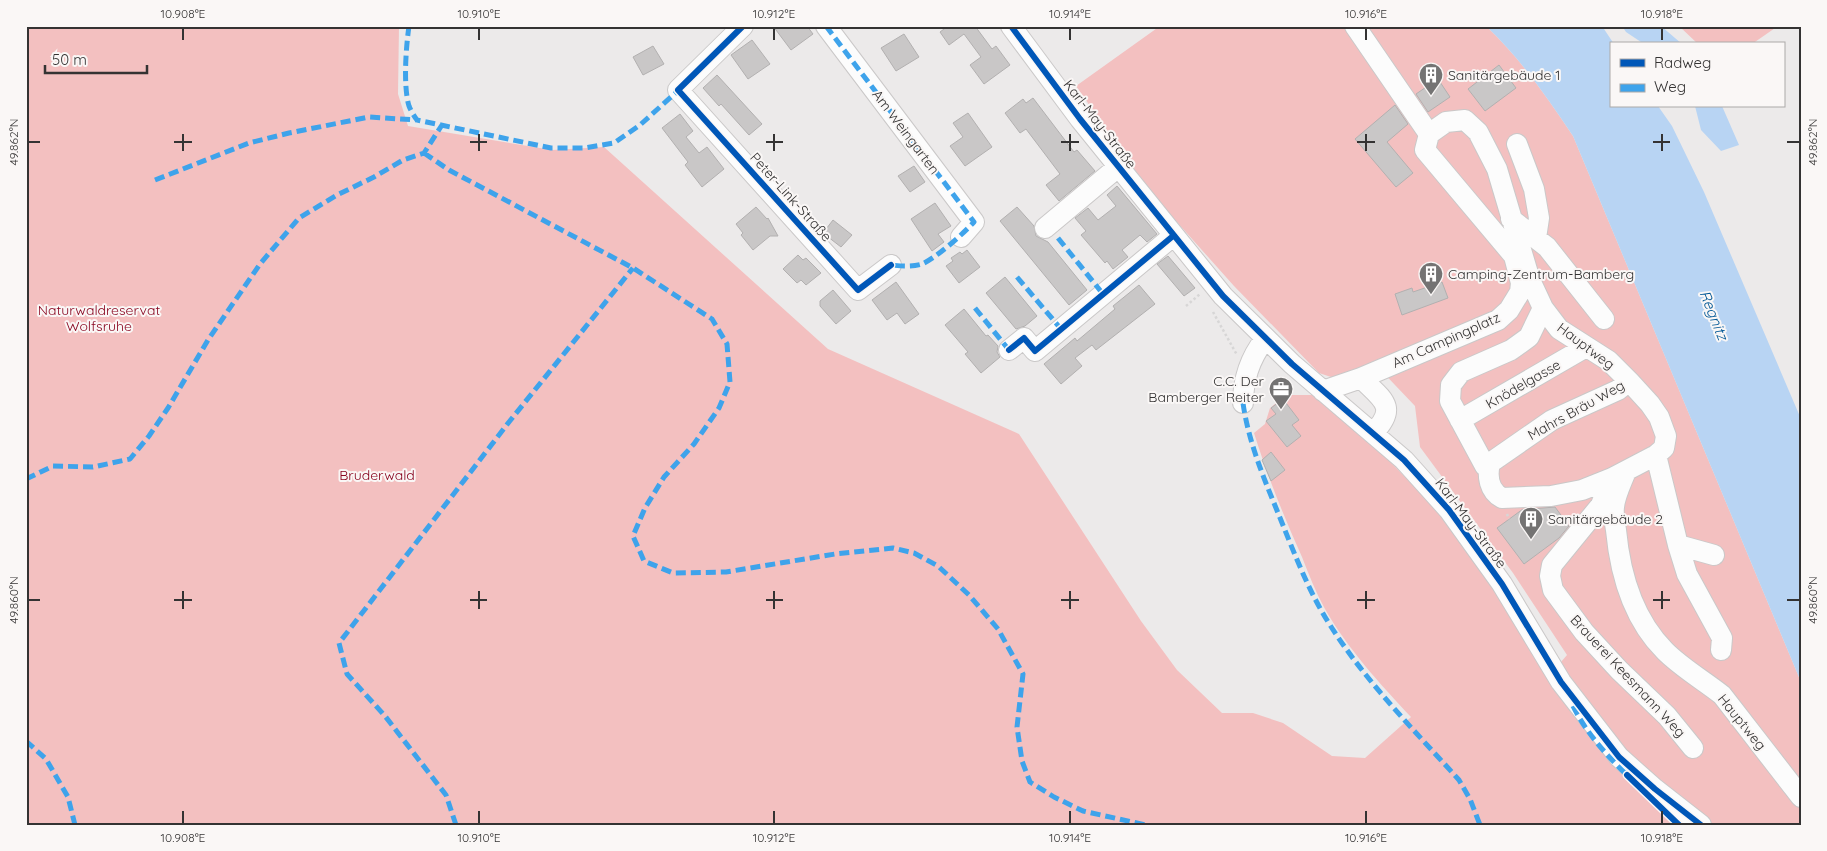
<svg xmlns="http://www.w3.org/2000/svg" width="1827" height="851" viewBox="0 0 1827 851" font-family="Quicksand,sans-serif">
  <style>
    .green { fill: #f3c0c0 }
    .water { fill: #b8d4f3 }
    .building { fill: #c9c7c7; stroke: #b2b0b0 }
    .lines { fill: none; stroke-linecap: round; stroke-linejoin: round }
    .minor-casing { stroke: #cac8c8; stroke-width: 22 }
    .path { stroke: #d7d6d6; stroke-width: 2.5; stroke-dasharray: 2.5 2.5; stroke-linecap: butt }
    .minor { stroke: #fcfcfc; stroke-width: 20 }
    .quiet { stroke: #3ea3eb; stroke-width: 5; stroke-dasharray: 10 5; stroke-linecap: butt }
    .cycleway-casing { stroke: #faf7f6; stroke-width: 9 }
    .cycleway { stroke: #0057b8; stroke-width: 6 }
    .ticks { fill: none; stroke: #343333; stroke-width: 2 }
    .labels { text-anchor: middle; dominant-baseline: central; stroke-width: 4; stroke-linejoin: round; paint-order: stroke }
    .poi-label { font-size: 14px; fill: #343333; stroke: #faf7f6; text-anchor: start }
    .street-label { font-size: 14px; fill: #343333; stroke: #faf7f6 }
    .park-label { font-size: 14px; fill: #890620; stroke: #faf7f6 }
    .water-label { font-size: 15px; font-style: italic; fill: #005796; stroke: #faf7f6 }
    .neatline { fill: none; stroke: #343333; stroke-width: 2 }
    .ticks-label { font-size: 12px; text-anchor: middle; fill: #343333 }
  </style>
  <rect width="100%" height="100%" fill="#eceaea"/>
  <path class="green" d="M26,26H399L398,94L408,126L552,150L604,147L828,349L1019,434L1141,621L1177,670L1222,713H1253L1283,723L1332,756L1365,758L1411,717C1381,685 1347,648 1325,609C1316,593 1309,575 1302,557C1284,517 1267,475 1254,433L1265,424L1270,408L1286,395H1312L1319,400L1375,446L1442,515L1508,608L1549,676L1567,655L1513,573L1420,447L1415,406L1375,364L1334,378L1319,373L1234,286L1151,193L1076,86L1160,26H1486C1521,59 1547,97 1573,136L1801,682V825H26Z
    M1679,26H1778L1752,44H1698Z"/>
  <path class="water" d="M1486,26H1602L1614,44H1611V106H1658L1672,126L1704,192L1801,419V682L1573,136C1547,97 1521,59 1486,26Z
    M1622,26H1661L1682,44H1644L1626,32Z
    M1695,106H1722L1739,145L1721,151L1701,130Z"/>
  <path class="building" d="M773,26H807L813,34L791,50Z
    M948,26H975L992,49L996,46L1010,65L984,84L970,65L981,57L964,34L949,45L940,32Z
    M904,34L919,57L896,71L881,48Z
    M752,40L770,64L748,79L731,55Z
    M653,46L664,64L643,75L633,57Z
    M1499,65L1516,88L1485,111L1468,89Z
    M717,75L762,124L749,135L721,104L719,106L703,88Z
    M1438,79L1450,97L1428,112L1416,94Z
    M1033,98L1074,152L1077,150L1095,171L1059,201L1046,185L1060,174L1026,129L1020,133L1005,113L1023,99L1026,103Z
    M1395,105L1408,124L1387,142L1413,173L1396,187L1355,139Z
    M968,113L992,147L965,166L950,146L963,137L953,123Z
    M680,114L693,131L686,137L699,153L707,147L724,169L702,187L685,165L688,162L662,128Z
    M914,166L925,182L910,192L898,176Z
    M1117,186L1157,234L1147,242L1140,235L1122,250L1128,257L1113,269L1107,261L1105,263L1081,235L1086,231L1075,218L1088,208L1098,220L1116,206L1107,195Z
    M935,203L951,226L938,234L944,242L932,251L911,219Z
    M756,207L767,219L768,218L778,236H770L753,250L741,235L743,233L736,224Z
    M1017,207L1034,226L1036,236L1048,242L1087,290L1069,305L1000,221Z
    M833,220L852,235L841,247L823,233Z
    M967,250L980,267L959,283L946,266L953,261L951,258L960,252L962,254Z
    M798,255L803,260L806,258L821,273L806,285L801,280L797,283L783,269Z
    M1168,256L1195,288L1184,296L1157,264Z
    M1005,277L1037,316L1025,326L1016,329L986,293Z
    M896,282L919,314L905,324L897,313L887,320L872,300Z
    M1442,282L1448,298L1402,315L1395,294L1412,288L1413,292Z
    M1139,285L1155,304L1096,350L1092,345L1075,358L1082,366L1061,384L1044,364L1075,338L1077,341L1115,309L1113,306Z
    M833,290L851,311L836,324L820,306V301Z
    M964,309L986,336L988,335L998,346L997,352L1000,357L981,373L965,354L968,352L945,325Z
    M1283,399L1299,420L1292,425L1301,436L1287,447L1266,421L1276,414L1271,408Z
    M1271,452L1285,470L1271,481L1262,460Z
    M1555,507L1569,526L1559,538L1524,564L1497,528L1523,509L1527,511L1531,509Z"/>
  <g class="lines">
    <defs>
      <path id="minor" d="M743,26L678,90L858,290L891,265
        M826,26L974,222L961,237
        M1011,26L1080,119L1223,296L1292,364L1404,460L1449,510L1502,584L1561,682L1619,757L1655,789L1701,825
        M1355,26L1429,134
        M1429,134L1446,122L1465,120L1478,132L1497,169L1530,280L1543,308L1559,329L1609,361L1629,381L1650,404L1659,417L1666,436L1664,448L1656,455L1612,478L1582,490L1551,496L1502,498C1489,491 1487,476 1490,463L1552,420L1618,390L1629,381
        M1517,144L1534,189L1539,218L1536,238
        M1511,219L1547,247L1604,319
        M1045,228L1118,167
        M1009,350L1024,338L1035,351L1173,236
        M1361,378C1382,399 1399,407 1373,433
        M1323,391L1361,378L1498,320L1509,310L1520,292L1521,283L1514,256L1425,150L1429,134
        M1243,403C1243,378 1250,358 1265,339
        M1460,420L1586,347
        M1656,455L1678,545L1687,574L1722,638L1721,650
        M1489,468L1485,466L1450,401L1451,385L1461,372L1511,350L1529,337L1543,308
        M1626,471C1622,482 1615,495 1614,507C1613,514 1615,523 1616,530C1620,573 1633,619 1665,651C1682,668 1703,680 1722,695L1801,797
        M1610,482L1601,505L1552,565L1550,576L1553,590L1584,632L1619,670L1667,716L1693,748
        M1678,545L1714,555"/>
    </defs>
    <use href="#minor" class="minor-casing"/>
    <path class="path" d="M1186,306L1200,294
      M1213,312L1237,355
      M1507,514L1509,519"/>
    <use href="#minor" class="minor"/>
    <path class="quiet" d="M409,26C406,47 403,86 409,106C411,111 414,116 417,120L551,148H584L614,143L640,125L681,88
      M826,26L974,222C963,234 936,258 922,264C912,267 901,266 891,265L887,268
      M424,153L449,170L633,268L712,319L727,344L730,382L719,408L694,444L664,477L645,508L633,536L644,561L673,573L726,572L835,554L893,548L914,553L938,566L969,595L998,629L1023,674L1017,727L1022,761L1030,782L1054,797L1083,811L1146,825
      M155,180L249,143L289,133L369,117L417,120
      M1058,238L1103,294
      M1017,277L1061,329
      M975,308L1009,350
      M1243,403C1248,439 1262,474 1276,508C1292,547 1307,589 1330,625C1366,682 1415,731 1459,780L1470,799L1480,825
      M26,479L53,466L93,467L130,459L149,436L168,408L208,340L260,264L299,218L337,195L374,177L403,160L424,153L442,125
      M1573,706C1586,733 1609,758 1630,778
      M26,741L46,759L68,797L75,825
      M456,825L446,795L385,716L347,674L339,643L509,422L633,268"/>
    <defs>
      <path id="cycleway" d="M743,26L678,90L858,290L891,265
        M1011,26L1080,119L1223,296L1292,364L1404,460L1449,510L1502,584L1561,682L1619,757L1655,789L1701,825
        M1009,350L1024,338L1035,351L1173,236
        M1627,775L1679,825"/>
    </defs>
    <use href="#cycleway" class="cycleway-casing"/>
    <use href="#cycleway" class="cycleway"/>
  </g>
  <path class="ticks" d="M183,28V40M479,28V40M774,28V40M1070,28V40M1366,28V40M1662,28V40M183,134V151M479,134V151M774,134V151M1070,134V151M1366,134V151M1662,134V151M28,142H40M174,142H192M470,142H487M766,142H783M1061,142H1079M1357,142H1375M1653,142H1670M1787,142H1800M183,591V609M479,591V609M774,591V609M1070,591V609M1366,591V609M1662,591V609M28,600H40M174,600H192M470,600H487M766,600H783M1061,600H1079M1357,600H1375M1653,600H1670M1787,600H1800M183,811V824M479,811V824M774,811V824M1070,811V824M1366,811V824M1662,811V824"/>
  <defs>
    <symbol id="building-pin" viewBox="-11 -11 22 30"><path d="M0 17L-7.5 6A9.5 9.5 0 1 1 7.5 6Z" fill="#747373" stroke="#faf7f6"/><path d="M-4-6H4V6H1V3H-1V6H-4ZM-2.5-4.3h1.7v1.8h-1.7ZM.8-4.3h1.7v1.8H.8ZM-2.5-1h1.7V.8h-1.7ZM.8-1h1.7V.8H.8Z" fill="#fff"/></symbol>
    <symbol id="office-pin" viewBox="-11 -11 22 30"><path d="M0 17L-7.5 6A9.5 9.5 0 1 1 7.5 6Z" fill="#747373" stroke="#faf7f6"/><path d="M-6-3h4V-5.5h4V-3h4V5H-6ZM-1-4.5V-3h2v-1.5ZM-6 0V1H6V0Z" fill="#fff"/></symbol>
  </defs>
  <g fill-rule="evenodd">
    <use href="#building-pin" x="1417" y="61" width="28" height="38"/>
    <use href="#building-pin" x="1417" y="260" width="28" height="38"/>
    <use href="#office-pin" x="1267" y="375" width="28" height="38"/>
    <use href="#building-pin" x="1517" y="505" width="28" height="38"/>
  </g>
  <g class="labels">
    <g class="poi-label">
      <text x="1448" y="75">Sanitärgebäude 1</text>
      <text x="1448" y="274">Camping-Zentrum-Bamberg</text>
      <text x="1264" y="381" text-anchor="end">C.C. Der<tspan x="1264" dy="16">Bamberger Reiter</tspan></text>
      <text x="1548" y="519">Sanitärgebäude 2</text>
    </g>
    <g class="street-label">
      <text transform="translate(1100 124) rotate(52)">Karl-May-Straße</text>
      <text transform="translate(906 132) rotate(53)">Am Weingarten</text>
      <text transform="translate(791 197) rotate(48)">Peter-Link-Straße</text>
      <text transform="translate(1446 340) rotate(-24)">Am Campingplatz</text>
      <text transform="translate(1586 346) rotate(37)">Hauptweg</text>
      <text transform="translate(1523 384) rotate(-30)">Knödelgasse</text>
      <text transform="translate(1576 410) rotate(-29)">Mahrs Bräu Weg</text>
      <text transform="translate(1471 523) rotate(53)">Karl-May-Straße</text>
      <text transform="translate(1628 676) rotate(47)">Brauerei Keesmann Weg</text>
      <text transform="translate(1742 722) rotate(51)">Hauptweg</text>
    </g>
    <g class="park-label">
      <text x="99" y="310">Naturwaldreservat<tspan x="99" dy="16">Wolfsruhe</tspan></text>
      <text x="377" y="475">Bruderwald</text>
    </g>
    <g class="water-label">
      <text transform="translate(1714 315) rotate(68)">Regnitz</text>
    </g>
  </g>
  <rect width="1827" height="851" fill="none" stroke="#faf7f6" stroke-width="55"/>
  <rect x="1610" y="42" width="175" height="65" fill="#faf7f6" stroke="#aba9a8"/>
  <rect x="1620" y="59" width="25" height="8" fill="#0057b8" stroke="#aba9a8"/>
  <text x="1654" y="68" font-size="15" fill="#343333">Radweg</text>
  <rect x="1620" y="84" width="25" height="8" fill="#3ea3eb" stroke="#aba9a8"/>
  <text x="1654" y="92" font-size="15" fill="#343333">Weg</text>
  <path d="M45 65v8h102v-8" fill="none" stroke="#343333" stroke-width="2.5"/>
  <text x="52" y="65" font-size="15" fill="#343333" stroke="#faf7f6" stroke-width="4" paint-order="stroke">50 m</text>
  <rect x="28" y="28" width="1772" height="796" class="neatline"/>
  <g class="ticks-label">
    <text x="183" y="18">10.908°E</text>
    <text x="479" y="18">10.910°E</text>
    <text x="774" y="18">10.912°E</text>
    <text x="1070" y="18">10.914°E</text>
    <text x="1366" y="18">10.916°E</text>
    <text x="1662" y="18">10.918°E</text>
    <text transform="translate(14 142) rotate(-90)" y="4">49.862°N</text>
    <text transform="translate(1813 142) rotate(-90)" y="4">49.862°N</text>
    <text transform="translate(14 600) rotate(-90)" y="4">49.860°N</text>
    <text transform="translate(1813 600) rotate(-90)" y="4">49.860°N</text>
    <text x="183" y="842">10.908°E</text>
    <text x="479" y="842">10.910°E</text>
    <text x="774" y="842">10.912°E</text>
    <text x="1070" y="842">10.914°E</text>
    <text x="1366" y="842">10.916°E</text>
    <text x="1662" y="842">10.918°E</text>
  </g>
</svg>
